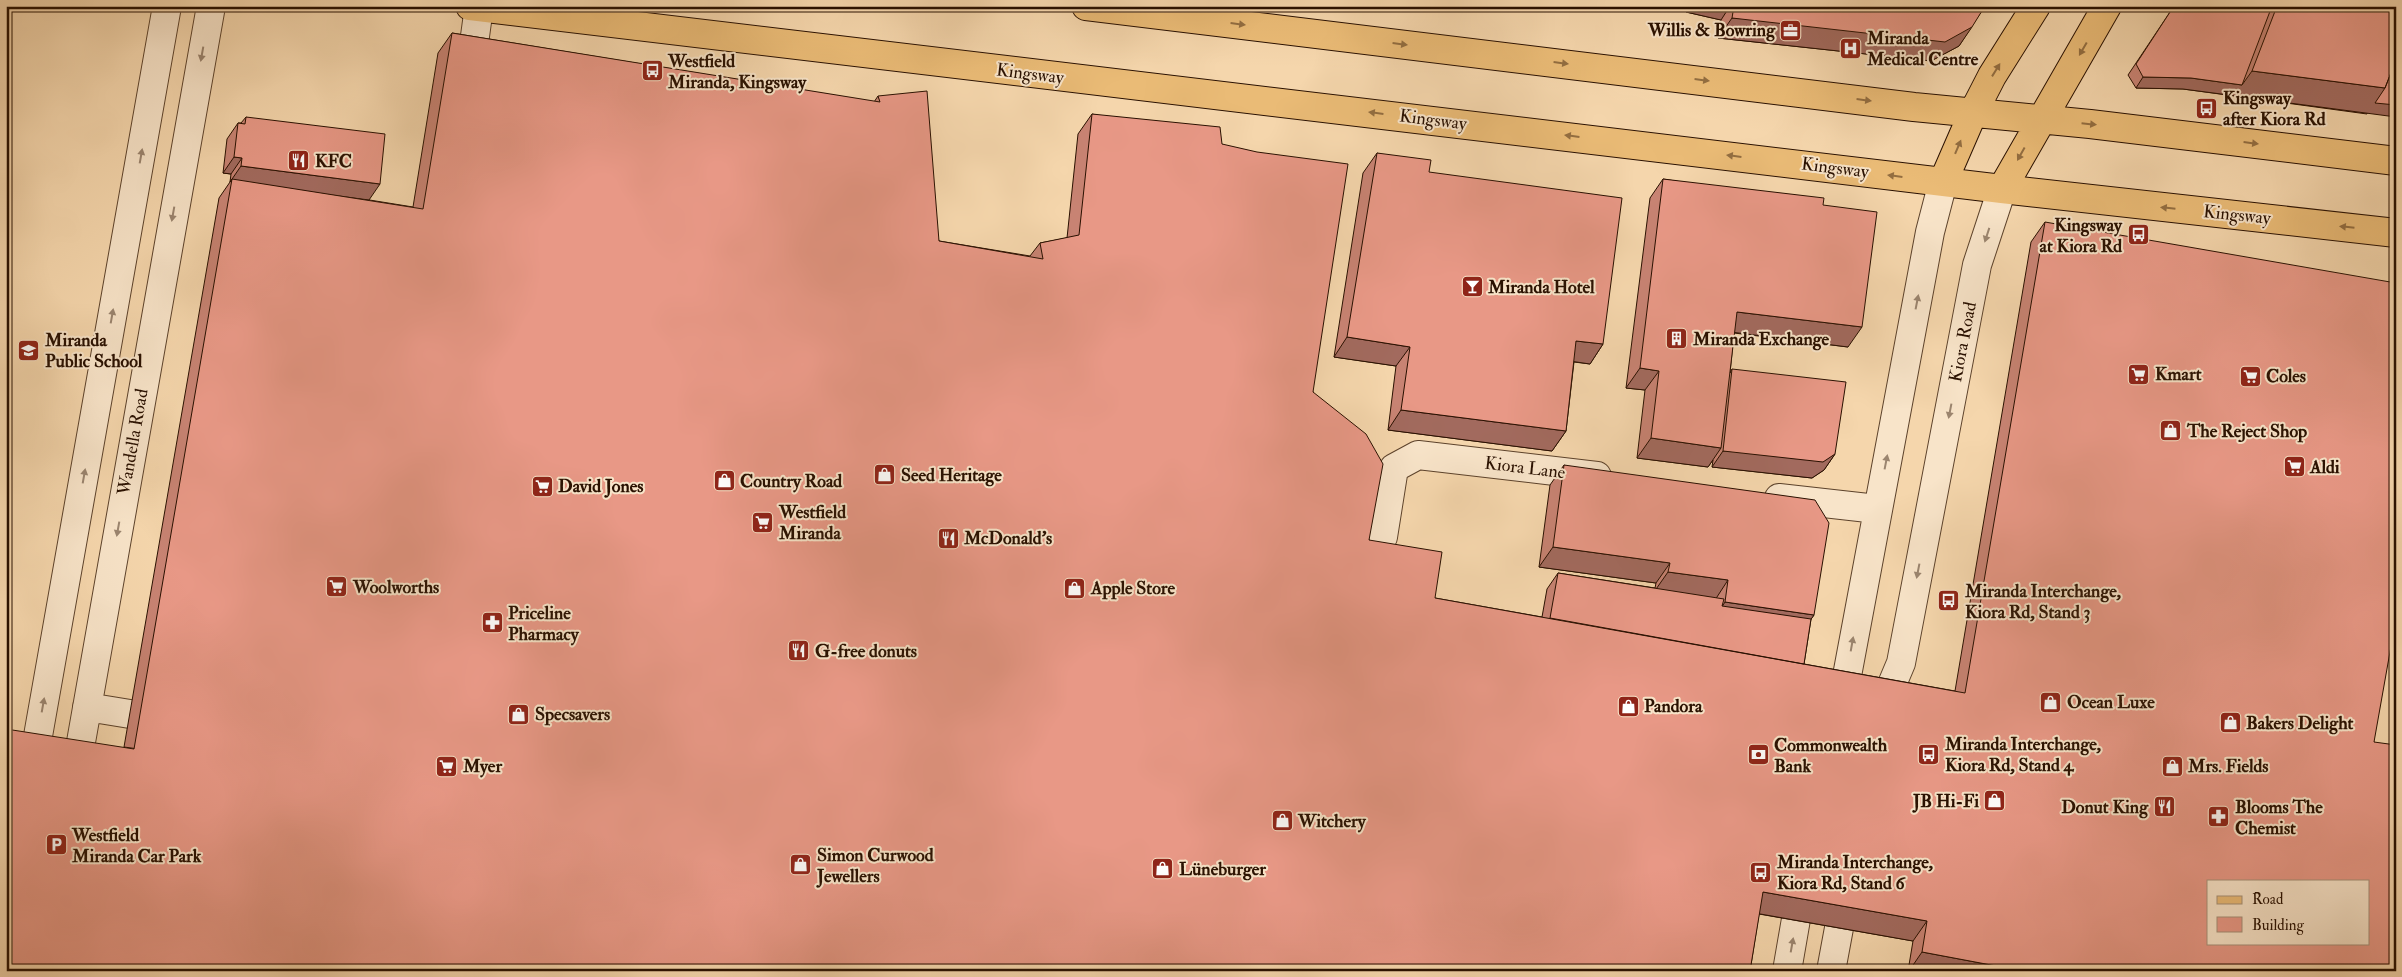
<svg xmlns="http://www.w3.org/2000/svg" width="2402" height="977" viewBox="0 0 2402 977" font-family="'IM FELL Double Pica',serif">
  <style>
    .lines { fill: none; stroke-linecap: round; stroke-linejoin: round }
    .minor-casing { stroke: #5c422b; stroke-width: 30 }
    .major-casing { stroke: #291000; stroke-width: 30 }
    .minor { stroke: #f8e4c9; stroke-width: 28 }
    .major { stroke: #eabb76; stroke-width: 28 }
    .wall { fill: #c88373; stroke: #291000 }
    .shaded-wall { fill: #a26a5e; stroke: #291000 }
    .building { fill: #e89886; stroke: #291000; fill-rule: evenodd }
    .oneway { fill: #936e41 }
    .oneway2 { fill: #9b856f }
    .labels { text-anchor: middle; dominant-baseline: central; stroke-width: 4; stroke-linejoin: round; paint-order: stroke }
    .poi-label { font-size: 18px; font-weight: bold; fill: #291000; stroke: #f8e4c9; text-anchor: start }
    .street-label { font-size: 18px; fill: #291000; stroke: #f8e4c9 }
  </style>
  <rect width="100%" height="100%" fill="#f5d6ac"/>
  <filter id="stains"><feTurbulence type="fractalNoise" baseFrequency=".004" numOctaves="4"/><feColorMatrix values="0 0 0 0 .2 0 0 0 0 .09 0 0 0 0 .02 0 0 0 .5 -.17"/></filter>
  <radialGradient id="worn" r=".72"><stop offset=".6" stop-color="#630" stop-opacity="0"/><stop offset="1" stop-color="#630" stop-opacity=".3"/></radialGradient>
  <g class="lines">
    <defs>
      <path id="minor" d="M472,58L479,7
        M1779,498L1877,509
        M1383,537L1394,468L1418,455L1597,476
        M1844,692L1930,232L1943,182
        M1885,701L1901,663L1977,265L2002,189
        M87,707L130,714
        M35,753L167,6
        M78,759L211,6
        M1787,971L1796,919
        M1831,971L1839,928"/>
      <path id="major" d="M470,6L2002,189L2396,233
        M1086,6L1914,107L2090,124L2396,161
        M1943,182L1973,113L1992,76L2036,6
        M2002,189L2107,6"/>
    </defs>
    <use href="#minor" class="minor-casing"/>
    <use href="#major" class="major-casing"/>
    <use href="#minor" class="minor"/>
    <use href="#major" class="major"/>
  </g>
  <path class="wall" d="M1687,6H1985L1959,46L1931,61L1718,38L1721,20L1686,12Z
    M2174,6L2222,8L2223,6H2396L2367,114L2183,89L2136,88L2128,75Z
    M452,33L874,102L878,96L939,241L1030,256L1040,243L1067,238L1078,134L1092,114L1222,144L1313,392L1369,540L1435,598L1542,617L1547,589L1558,573L1655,588L1656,583L1539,567L1550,485L1564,465L1814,615L1811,619L1804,664L1955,691L2031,242L2045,222L2374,742L2396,971H1908L1913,941L1759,914L1750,971L124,747L219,198L230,182L231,174L223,173L227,139L238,123H241L246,117L369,200L351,197L413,207L438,53Z
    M1377,153L1429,172L1603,344L1590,364L1574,362L1566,431L1552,451L1388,430L1396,366L1334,357L1363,173Z
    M1663,179L1823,205L1848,347L1734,333L1730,373L1732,369L1835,454L1824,470L1812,478L1712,467L1713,460L1708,467L1637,458L1645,390L1626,388L1650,198Z"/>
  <path class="shaded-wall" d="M1440,6H1460L1459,8Z
    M1690,6H1730L1721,20L1686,12Z
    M1732,18L1972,27L1959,46L1931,61L1718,38Z
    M2252,71L2385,88L2396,105V117L2183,89L2136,88L2143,77L2191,78L2242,85Z
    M234,157L242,158L231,174L223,173Z
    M241,166L380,184L369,200L232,182V179L230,182Z
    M1737,312L1862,327L1848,347L1723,331Z
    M1347,337L1410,347L1396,366L1334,357Z
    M1576,341L1603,344L1590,364L1563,360Z
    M1640,368L1659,371L1645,390L1626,388Z
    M1401,410L1566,431L1552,451L1388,430Z
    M1651,438L1721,448L1708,467L1637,458Z
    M1723,451L1835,454L1824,470L1812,478L1712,467Z
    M1553,547L1670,563L1656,583L1539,567Z
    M1668,572L1728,580L1715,600L1654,592Z
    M1725,602L1814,615L1800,635L1712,622Z
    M1763,892L1927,921L1913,941L1749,912Z
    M1922,952L2023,971H1909Z"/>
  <path class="building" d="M1734,6H1985L1972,27L1945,42L1732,18Z
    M2174,6H2220L2224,9L2225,6H2272L2242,85L2191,78L2143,77L2136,64Z
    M2277,6H2396V60L2385,88L2252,71Z
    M452,33L880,102L878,96L927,91L939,241L1043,259L1040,243L1079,235L1092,114L1220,127L1222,144L1257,152L1348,164L1313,392L1366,434L1383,464L1369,540L1442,552L1435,598L1965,693L2045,222L2396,283V618L2374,742L2396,745V971H2023L1922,952L1927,921L1763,892L1750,971H6V729L134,749L232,179L423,209ZM2208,881H2368V943H2208Z
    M2396,60V105L2375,103L2385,88Z
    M246,117L385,134L380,184L241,166L242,158L234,157L238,123L245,124Z
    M1377,153L1431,160L1429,172L1622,198L1603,344L1576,341L1566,431L1401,410L1410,347L1347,337Z
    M1663,179L1824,198L1823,205L1877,212L1862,327L1737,312L1721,448L1651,438L1659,371L1640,368Z
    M1732,369L1846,382L1835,454L1823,462L1723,451Z
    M1564,465L1815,500L1829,523L1814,615L1725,602L1728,580L1668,572L1670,563L1553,547Z
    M1558,573L1724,599L1722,606L1811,619L1804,664L1550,618Z"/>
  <defs><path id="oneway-solid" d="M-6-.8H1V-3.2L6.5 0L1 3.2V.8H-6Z" transform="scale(1.25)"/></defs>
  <g class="oneway">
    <use href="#oneway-solid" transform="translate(1238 24) rotate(7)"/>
    <use href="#oneway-solid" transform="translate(1400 44) rotate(7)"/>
    <use href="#oneway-solid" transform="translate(2083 49) rotate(120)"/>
    <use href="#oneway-solid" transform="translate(1561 63) rotate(7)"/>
    <use href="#oneway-solid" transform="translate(1996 70) rotate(-58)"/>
    <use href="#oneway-solid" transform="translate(1702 80) rotate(7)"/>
    <use href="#oneway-solid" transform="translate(1864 100) rotate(7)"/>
    <use href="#oneway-solid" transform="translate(1376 113) rotate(-173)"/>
    <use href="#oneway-solid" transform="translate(2089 124) rotate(6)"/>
    <use href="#oneway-solid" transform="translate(1572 136) rotate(-173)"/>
    <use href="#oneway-solid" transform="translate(2251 143) rotate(7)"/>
    <use href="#oneway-solid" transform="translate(1958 147) rotate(-67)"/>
    <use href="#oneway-solid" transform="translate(2021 154) rotate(119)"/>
    <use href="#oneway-solid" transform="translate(1734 156) rotate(-173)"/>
    <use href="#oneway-solid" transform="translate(1895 176) rotate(-173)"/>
    <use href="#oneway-solid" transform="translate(2168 208) rotate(-174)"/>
    <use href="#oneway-solid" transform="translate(2347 227) rotate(-174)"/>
  </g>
  <g class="oneway2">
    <use href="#oneway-solid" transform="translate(202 54) rotate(100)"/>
    <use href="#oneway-solid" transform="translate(141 156) rotate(-80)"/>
    <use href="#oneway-solid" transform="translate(173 214) rotate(100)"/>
    <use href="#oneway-solid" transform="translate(1987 235) rotate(108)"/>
    <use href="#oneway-solid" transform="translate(1917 302) rotate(-79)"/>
    <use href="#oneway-solid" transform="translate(112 316) rotate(-80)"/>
    <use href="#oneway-solid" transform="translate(1950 411) rotate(101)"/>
    <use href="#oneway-solid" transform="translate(1886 462) rotate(-79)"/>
    <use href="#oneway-solid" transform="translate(84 476) rotate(-80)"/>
    <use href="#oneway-solid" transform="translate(118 529) rotate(100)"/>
    <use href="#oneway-solid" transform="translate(1918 571) rotate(101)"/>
    <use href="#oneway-solid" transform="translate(1852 644) rotate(-80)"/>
    <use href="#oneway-solid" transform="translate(43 705) rotate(-80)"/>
    <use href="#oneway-solid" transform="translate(1792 945) rotate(-80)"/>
  </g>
  <defs>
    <symbol id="office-square" viewBox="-11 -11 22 22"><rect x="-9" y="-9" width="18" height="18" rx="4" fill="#8f2418" stroke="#f8e4c9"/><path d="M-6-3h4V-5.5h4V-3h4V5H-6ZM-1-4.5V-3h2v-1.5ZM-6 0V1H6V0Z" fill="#fff"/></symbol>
    <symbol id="hospital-square" viewBox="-11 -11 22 22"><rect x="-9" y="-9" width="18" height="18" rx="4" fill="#8f2418" stroke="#f8e4c9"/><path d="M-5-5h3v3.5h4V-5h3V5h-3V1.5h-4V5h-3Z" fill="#fff"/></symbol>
    <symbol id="bus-square" viewBox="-11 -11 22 22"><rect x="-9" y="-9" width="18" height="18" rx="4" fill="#8f2418" stroke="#f8e4c9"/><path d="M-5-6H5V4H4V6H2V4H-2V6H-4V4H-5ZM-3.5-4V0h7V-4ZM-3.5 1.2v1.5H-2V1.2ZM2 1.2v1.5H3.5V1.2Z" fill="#fff"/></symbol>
    <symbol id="restaurant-square" viewBox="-11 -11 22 22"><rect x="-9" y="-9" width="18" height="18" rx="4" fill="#8f2418" stroke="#f8e4c9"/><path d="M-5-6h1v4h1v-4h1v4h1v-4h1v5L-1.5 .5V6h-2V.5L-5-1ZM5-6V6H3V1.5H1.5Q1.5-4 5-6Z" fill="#fff"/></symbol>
    <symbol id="bar-square" viewBox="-11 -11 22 22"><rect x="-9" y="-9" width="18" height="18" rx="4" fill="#8f2418" stroke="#f8e4c9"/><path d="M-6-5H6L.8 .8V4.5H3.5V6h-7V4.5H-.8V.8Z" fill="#fff"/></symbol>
    <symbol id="building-square" viewBox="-11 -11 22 22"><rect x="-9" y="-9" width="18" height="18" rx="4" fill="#8f2418" stroke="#f8e4c9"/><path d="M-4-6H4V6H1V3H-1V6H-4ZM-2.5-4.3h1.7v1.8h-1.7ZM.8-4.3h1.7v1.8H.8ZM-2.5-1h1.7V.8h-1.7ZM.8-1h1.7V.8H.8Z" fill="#fff"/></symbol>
    <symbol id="school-square" viewBox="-11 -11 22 22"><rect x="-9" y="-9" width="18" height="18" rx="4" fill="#8f2418" stroke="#f8e4c9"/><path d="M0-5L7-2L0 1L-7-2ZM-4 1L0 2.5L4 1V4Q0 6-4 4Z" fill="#fff"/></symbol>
    <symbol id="supermarket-square" viewBox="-11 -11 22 22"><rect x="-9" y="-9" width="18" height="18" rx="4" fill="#8f2418" stroke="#f8e4c9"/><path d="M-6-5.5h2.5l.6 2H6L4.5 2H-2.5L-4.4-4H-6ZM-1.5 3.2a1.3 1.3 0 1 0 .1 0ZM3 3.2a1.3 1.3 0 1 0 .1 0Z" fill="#fff"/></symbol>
    <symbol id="shop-square" viewBox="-11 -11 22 22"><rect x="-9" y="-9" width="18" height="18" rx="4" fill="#8f2418" stroke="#f8e4c9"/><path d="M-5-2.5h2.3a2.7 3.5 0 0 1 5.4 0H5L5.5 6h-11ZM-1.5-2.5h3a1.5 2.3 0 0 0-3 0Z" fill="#fff"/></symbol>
    <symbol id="pharmacy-square" viewBox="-11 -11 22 22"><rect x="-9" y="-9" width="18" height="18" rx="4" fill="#8f2418" stroke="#f8e4c9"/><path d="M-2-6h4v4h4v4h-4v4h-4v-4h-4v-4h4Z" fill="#fff"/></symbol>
    <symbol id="bank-square" viewBox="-11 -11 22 22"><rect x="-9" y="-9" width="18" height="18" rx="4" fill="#8f2418" stroke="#f8e4c9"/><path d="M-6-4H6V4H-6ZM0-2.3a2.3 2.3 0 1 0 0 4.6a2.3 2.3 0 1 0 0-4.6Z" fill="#fff"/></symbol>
    <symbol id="parking-square" viewBox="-11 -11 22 22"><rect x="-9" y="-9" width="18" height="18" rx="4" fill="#8f2418" stroke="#f8e4c9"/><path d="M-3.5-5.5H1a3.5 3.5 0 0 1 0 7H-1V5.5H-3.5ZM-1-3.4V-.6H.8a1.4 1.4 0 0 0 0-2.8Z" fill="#fff"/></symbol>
  </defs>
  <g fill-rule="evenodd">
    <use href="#office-square" x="1778" y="18" width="25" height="25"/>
    <use href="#hospital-square" x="1838" y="36" width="25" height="25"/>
    <use href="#bus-square" x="640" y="58" width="25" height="25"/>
    <use href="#bus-square" x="2194" y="96" width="25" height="25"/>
    <use href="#restaurant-square" x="286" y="148" width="25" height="25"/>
    <use href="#bus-square" x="2126" y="222" width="25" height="25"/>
    <use href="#bar-square" x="1460" y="274" width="25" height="25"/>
    <use href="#building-square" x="1664" y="326" width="25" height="25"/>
    <use href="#school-square" x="16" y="338" width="25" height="25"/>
    <use href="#supermarket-square" x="2126" y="362" width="25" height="25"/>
    <use href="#supermarket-square" x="2238" y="364" width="25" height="25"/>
    <use href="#shop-square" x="2158" y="418" width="25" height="25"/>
    <use href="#supermarket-square" x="2282" y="454" width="25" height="25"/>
    <use href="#shop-square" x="872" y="462" width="25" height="25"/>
    <use href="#shop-square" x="712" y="468" width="25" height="25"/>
    <use href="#supermarket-square" x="530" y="474" width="25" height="25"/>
    <use href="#supermarket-square" x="750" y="510" width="25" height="25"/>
    <use href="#restaurant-square" x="936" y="526" width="25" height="25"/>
    <use href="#supermarket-square" x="324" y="574" width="25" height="25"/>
    <use href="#shop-square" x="1062" y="576" width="25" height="25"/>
    <use href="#bus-square" x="1936" y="588" width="25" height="25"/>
    <use href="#pharmacy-square" x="480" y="610" width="25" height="25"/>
    <use href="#restaurant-square" x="786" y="638" width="25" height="25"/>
    <use href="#shop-square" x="2038" y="690" width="25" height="25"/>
    <use href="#shop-square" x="1616" y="694" width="25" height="25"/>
    <use href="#shop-square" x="506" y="702" width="25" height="25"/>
    <use href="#shop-square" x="2218" y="710" width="25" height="25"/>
    <use href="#bus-square" x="1916" y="742" width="25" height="25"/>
    <use href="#bank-square" x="1746" y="742" width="25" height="25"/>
    <use href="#supermarket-square" x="434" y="754" width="25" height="25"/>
    <use href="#shop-square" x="2160" y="754" width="25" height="25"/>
    <use href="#shop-square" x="1982" y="788" width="25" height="25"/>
    <use href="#restaurant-square" x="2152" y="794" width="25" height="25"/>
    <use href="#pharmacy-square" x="2206" y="804" width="25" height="25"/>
    <use href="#shop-square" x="1270" y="808" width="25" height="25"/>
    <use href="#parking-square" x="44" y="832" width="25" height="25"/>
    <use href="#shop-square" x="788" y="852" width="25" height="25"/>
    <use href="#shop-square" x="1150" y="856" width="25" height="25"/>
    <use href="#bus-square" x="1748" y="860" width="25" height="25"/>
  </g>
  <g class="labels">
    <g class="poi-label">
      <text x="1775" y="30" text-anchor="end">Willis &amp; Bowring</text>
      <text x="1867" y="38">Miranda<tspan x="1867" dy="21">Medical Centre</tspan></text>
      <text x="668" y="61">Westfield<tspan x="668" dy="21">Miranda, Kingsway</tspan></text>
      <text x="2223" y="98">Kingsway<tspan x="2223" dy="21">after Kiora Rd</tspan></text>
      <text x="315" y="161">KFC</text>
      <text x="2122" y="225" text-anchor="end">Kingsway<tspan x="2122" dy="21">at Kiora Rd</tspan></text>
      <text x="1488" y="287">Miranda Hotel</text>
      <text x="1693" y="339">Miranda Exchange</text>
      <text x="45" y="340">Miranda<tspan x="45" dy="21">Public School</tspan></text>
      <text x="2155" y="374">Kmart</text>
      <text x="2266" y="376">Coles</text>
      <text x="2187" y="431">The Reject Shop</text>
      <text x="2310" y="467">Aldi</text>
      <text x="901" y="475">Seed Heritage</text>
      <text x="740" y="481">Country Road</text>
      <text x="558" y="486">David Jones</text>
      <text x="779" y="512">Westfield<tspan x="779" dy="21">Miranda</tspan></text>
      <text x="964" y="538">McDonald's</text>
      <text x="353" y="587">Woolworths</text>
      <text x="1091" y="588">Apple Store</text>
      <text x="1965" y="591">Miranda Interchange,<tspan x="1965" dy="21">Kiora Rd, Stand 3</tspan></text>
      <text x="508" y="613">Priceline<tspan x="508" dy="21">Pharmacy</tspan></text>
      <text x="815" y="651">G-free donuts</text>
      <text x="2067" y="702">Ocean Luxe</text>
      <text x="1644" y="706">Pandora</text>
      <text x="535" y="714">Specsavers</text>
      <text x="2246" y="723">Bakers Delight</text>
      <text x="1945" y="744">Miranda Interchange,<tspan x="1945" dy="21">Kiora Rd, Stand 4</tspan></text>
      <text x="1774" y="745">Commonwealth<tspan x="1774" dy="21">Bank</tspan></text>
      <text x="463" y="766">Myer</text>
      <text x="2188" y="766">Mrs. Fields</text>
      <text x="1979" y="801" text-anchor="end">JB Hi-Fi</text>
      <text x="2148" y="807" text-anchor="end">Donut King</text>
      <text x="2235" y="807">Blooms The<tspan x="2235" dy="21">Chemist</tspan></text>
      <text x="1298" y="821">Witchery</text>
      <text x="72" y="835">Westfield<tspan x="72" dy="21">Miranda Car Park</tspan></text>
      <text x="817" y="855">Simon Curwood<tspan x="817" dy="21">Jewellers</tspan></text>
      <text x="1777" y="862">Miranda Interchange,<tspan x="1777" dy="21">Kiora Rd, Stand 6</tspan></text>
      <text x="1179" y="869">Lüneburger</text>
    </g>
    <g class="street-label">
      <text transform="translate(1030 74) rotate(7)">Kingsway</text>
      <text transform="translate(1433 120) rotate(7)">Kingsway</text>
      <text transform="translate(1835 168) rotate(7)">Kingsway</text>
      <text transform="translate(2237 215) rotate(6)">Kingsway</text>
      <text transform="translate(1963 342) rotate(-79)">Kiora Road</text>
      <text transform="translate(133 442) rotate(-80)">Wandella Road</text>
      <text transform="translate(1525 468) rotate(7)">Kiora Lane</text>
    </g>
  </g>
  <rect width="2402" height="977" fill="none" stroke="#f5d6ac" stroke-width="25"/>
  <rect x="8" y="8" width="2387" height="962" fill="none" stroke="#291000" stroke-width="2.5"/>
  <rect x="12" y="12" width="2377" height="952" fill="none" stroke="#291000"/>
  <rect x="2207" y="880" width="162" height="65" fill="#f8e4c9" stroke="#a58f79"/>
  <rect x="2217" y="896" width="25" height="8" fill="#eabb76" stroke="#a58f79"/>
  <text x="2252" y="904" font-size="15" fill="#291000">Road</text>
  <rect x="2217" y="917" width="25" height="15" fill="#e89886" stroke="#a58f79"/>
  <text x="2252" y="930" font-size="15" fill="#291000">Building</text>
  <rect width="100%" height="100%" filter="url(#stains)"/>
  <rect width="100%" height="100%" fill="url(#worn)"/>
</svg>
